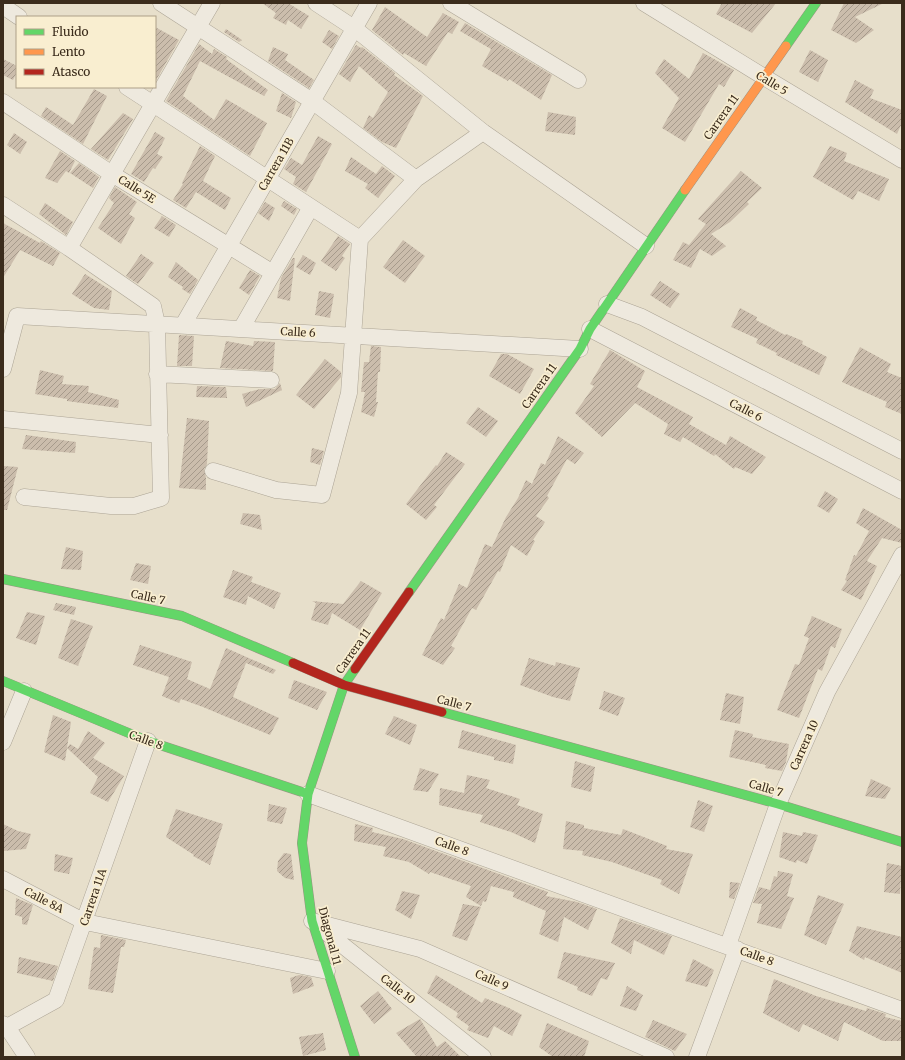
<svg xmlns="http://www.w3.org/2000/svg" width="905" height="1060" viewBox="0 0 905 1060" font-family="Merriweather,serif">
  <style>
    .building { fill: url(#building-hatch) }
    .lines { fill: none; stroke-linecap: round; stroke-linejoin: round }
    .street-casing { stroke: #aca495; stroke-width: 17 }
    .fast-casing { stroke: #9b9384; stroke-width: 10 }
    .slow-casing { stroke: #9b9384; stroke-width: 10 }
    .jam-casing { stroke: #9b9384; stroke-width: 10 }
    .street { stroke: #eee9de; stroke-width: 16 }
    .fast { stroke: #63d668; stroke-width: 9 }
    .slow { stroke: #ff974d; stroke-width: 9 }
    .jam { stroke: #b3261e; stroke-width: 9 }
    .labels { text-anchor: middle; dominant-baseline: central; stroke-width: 3.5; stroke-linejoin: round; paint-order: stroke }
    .street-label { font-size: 11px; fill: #3b2c1c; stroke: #f9eed0 }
  </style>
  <defs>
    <pattern id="building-hatch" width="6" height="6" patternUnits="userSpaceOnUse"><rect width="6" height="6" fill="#cbbdac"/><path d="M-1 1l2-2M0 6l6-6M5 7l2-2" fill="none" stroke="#a69a8b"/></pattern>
  </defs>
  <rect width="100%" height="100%" fill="#e7dfcb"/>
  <path class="building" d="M262,3H288L309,16L301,29L288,20L286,25L273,18L276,13Z
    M722,3H776L752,33L716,14Z
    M844,3H884L855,17L874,30L856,43L831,30Z
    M385,7L427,37L443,13L459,22L452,34L448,32L426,66L404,53L403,55L372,30Z
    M465,23L552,75L541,100L509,79L508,81L482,66L491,49L460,31Z
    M155,27L179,40L155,82Z
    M226,29L242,40L239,42L224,32Z
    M329,30L339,36L332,49L322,42Z
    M199,44L212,54L214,49L227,57L226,59L268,90L264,96L200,61L183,96L214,120L226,99L267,123L250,156L166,101Z
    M356,45L361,48L362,47L395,73L394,75L423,96L396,148L382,142L363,128L369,115L373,118L388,92L359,66L350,82L339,74Z
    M273,47L288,54L285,60L314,80L309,88L268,61Z
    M810,50L828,60L818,82L799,72Z
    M703,53L734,70L724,87L719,84L685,142L662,128L679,98L655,73L664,59L689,79Z
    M3,59L17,66V72L13,80L3,75Z
    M855,80L874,90L870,98L902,110V123L897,134L845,102Z
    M94,89L107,96L83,144L41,116L46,107L73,125Z
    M282,93L296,102L291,118L276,111Z
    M548,112L576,117L575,135L545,131Z
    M123,113L133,119L108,160L91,149Z
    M155,132L165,138L157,154L163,157L155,169L153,168L144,182L131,174Z
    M14,133L27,142L20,154L7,145Z
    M318,136L332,144L306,192L293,184L296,177L284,169L291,158L302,165Z
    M200,146L215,156L203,181L231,198L225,210L196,192L186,208L173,200L183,184L182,183Z
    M830,146L847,153L844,161L889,179L879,201L858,191L853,200L813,177Z
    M60,151L75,161L69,173L66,171L57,183L45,178Z
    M351,157L376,174L382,166L395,176L378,198L365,188L368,184L345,171Z
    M79,163L99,177L93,188L70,173Z
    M741,171L762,188L747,202L749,204L730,222L711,234L726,246L712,256L700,249L691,268L673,260L683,242L689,245L706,224L698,219Z
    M115,187L137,202L129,214L135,218L121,244L98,228L114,203L109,198Z
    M284,201L297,209L294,215L281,206Z
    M265,202L275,208L269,221L258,213Z
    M45,203L73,222L66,235L39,214Z
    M162,216L176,225L169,237L154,228Z
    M3,223L40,243L41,241L60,253L53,266L20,250L3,278Z
    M338,236L350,244L342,256L345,258L336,271L321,261Z
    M403,240L425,256L405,283L383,267Z
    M141,254L154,263L138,284L126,276Z
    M303,255L316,263L310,275L296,267Z
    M293,258H295L290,301L277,298L281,278Z
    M176,262L198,280L190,294L182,289L183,287L168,277Z
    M250,270L260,276L249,295L239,288Z
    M85,274L112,291L109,310L94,308L72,294Z
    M660,281L680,294L670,308L650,295Z
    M319,291L334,294L330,318L315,315Z
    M740,308L757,317L756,320L785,335L786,334L803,341L802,344L827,357L819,375L776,355L777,353L756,343L758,339L731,327Z
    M179,335L194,336L192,366H177Z
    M226,341L253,346L254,341L275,342L273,371L220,368Z
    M371,346L381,347L380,372H378L376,402H378L374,417L361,412L365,392H361L364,362H369Z
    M860,347L891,364L887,372L902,378V414L885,407L887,402L842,382Z
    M610,350L645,371L637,387L693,417L689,424L726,445L730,436L766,457L752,474L735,467L734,469L715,454L714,456L683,437L680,442L664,434L668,424L635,403L602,437L575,413L594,386L590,384Z
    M501,354H507L534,369L520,394L489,376Z
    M325,359L341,372V377L314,409L296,395Z
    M40,370L64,376L62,384L89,386L88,392L119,400L118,408L67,401V399L35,394Z
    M280,383L282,390L246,407L242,394L260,389H275Z
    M197,386L226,387L227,398L196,397Z
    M478,407L498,421L486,437L466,423Z
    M187,418L209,421L207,464L204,469L206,478V490L179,488Z
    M26,435L76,442L75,453L22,449Z
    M558,436L584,453L575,464L567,459L547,496L549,498L536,516L545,522L533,540L535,541L527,556L511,545L500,572L498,571L476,610L472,608L451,646L455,648L443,665L422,655L441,618L444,620L459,584L467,588L485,544L492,547L506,517L518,498L526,480L532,484L541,463L545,465Z
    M312,448L324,451L320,465L310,462Z
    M446,452L465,464L434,505L437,507L426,520L406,504L436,465L437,466Z
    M3,466L18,467L7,510H3Z
    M825,491L838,499L829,513L817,506Z
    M863,508L902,530V543L882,538L867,561L877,566L861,600L841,590L847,581L845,580L854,555L856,556L869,531L856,523Z
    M243,513L260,515L262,530L240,524Z
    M66,547L83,551L81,570L61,569Z
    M136,563L151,566L148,584L130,580Z
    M233,570L253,577L251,582L281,593L274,609L248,596L246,605L223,597Z
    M361,581L382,593L360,630L332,613L328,625L311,620L316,603L312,601L343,604Z
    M56,603L76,607L74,615L53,610Z
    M27,612L45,616L36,645L16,638Z
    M812,616L842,629L835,648L831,646L822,671L818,669L799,718L777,710L795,664L799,665L809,638L804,636Z
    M71,619L93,626L78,666L58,658Z
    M140,645L192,662L187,679L210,689L226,648L276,670L273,674L246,663L233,697L279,718L270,735L203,707L181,699L179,703L162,696L169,677L133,665Z
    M529,658L555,666L556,662L580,668L570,701L553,697L520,685Z
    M294,680L327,692L317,710L288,698Z
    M604,691L625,698L618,716L599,709Z
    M726,693L744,697L740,724L720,720Z
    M53,715L71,722L65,761L44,752Z
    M394,716L417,725L410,745L385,734Z
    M462,730L516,745L513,764L494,760V757L458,748Z
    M735,730L753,734L752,737L789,744L786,762L782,771L765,768L766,765L729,757Z
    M88,731L105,743L93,758L124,776L108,802L90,793L98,777L67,748L70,744L78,749Z
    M575,761L595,767L591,792L571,787Z
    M420,768L439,774L428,792L413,790Z
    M467,775L490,780L486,788L520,799L517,805L543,814L535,843L511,832L480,822L483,815L439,805L440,788L464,793Z
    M871,779L891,788L885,799L865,796Z
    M698,800L713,806L704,832L690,827Z
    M269,804L287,808L282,824L267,821Z
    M176,809L223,824L210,865L193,856L194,855L166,837Z
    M566,821L584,825V828L621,835L623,829L667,846L666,849L693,854L679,894L660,884L662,880L612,862L582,855L583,851L563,849Z
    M3,824L18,831L31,834L26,849L3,851Z
    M355,824L373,828L372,832L403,839L548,892L546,896L577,902L597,909L588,930L564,917L558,942L539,934L546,911L513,897L514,892L491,886L486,902L483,901L481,906L466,897L471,886L430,872L429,874L409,862L383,856L386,847L354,841Z
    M783,832L802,836L803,832L818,835L807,864L797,860L796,863L779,857Z
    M284,853L291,854L294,880L285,878L277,871L278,861Z
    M55,854L73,858L69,874L54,871Z
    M887,863L902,866L900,894L884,892Z
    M778,871L793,874L787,896L794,898L781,929L757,923L762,904L753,903L759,887L770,890L774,876L777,877Z
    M730,882L740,883L734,899L729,898Z
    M402,891L420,895L411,919L395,910Z
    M818,895L844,904L826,945L804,935Z
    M16,898L33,905L27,925L22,924V917L15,915Z
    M463,904L481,907L467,941L452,936Z
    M620,918L672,936L664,955L634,940L631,954L611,943Z
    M857,926L902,937V973L865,957L864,960L849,951Z
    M101,935L126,940L124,947H121L113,993L88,989L94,947L100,948Z
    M564,952L601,960L615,963L607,980L601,978L592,996L577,990L578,987L557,978Z
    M19,957L58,966L53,981L17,973Z
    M693,959L714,970L707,987L685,981Z
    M299,975L311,977L314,986L293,994L290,978Z
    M436,975L482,1003L485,998L509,1008L522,1015L512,1036L494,1026L488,1038L467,1030L469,1026L456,1017L458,1013L427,993Z
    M774,979L816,996L866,1011L867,1008L886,1014L885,1017L902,1021V1041H883L844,1022L838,1041L803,1024L799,1032L763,1013Z
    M627,986L643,995L636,1011L620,1006Z
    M378,991L392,1009L374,1024L360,1006Z
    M420,1019L437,1047L445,1041L461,1057H417L396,1033Z
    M653,1020L687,1034L675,1051L645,1037Z
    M547,1023L589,1041L584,1057H553L539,1047Z
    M323,1033L326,1050L303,1056L299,1037Z"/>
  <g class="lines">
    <defs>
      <path id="street" d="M161,3L312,101L416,179
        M316,3L354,28L483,132L646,246
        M451,3L578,80
        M644,3L764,77L902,160
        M3,6L19,17
        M127,87L360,239
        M3,102L112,174L273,273
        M3,205L69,248L153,306L157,324L161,498L134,506H111L24,497
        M69,248L212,3
        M607,304L642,317L902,451
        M183,325L369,3
        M241,329L311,207
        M590,329L902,491
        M3,369L17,316L580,349
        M157,374L271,380
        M3,419L160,435
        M213,471L276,490L322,495L349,393L360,239L416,179L483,132
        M3,742L24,691
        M308,794L902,1010
        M3,879L85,922L327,971
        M312,921L420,949L666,1057
        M316,924L483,1057
        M728,945L778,804L827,692L902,555
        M3,1024L7,1027L27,1057
        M7,1027L56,1000L148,741
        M697,1057L737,949"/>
      <path id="fast" d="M786,46L816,3
        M3,579L182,616L293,663
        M409,592L580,349L590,329L685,190
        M3,681L148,741L308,794
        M442,712L778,804L902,842
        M355,1057L312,921L302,843L308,794L344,685L355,669"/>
      <path id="slow" d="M685,190L786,46"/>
      <path id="jam" d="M293,663L344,685L442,712
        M355,669L409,592"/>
    </defs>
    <use href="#street" class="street-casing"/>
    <use href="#fast" class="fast-casing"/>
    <use href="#slow" class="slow-casing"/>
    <use href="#jam" class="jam-casing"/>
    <use href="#street" class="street"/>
    <use href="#fast" class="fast"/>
    <use href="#slow" class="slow"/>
    <use href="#jam" class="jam"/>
  </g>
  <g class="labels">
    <g class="street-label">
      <text transform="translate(772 83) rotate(31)">Calle 5</text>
      <text transform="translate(721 117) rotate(-55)">Carrera 11</text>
      <text transform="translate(276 164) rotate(-60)">Carrera 11B</text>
      <text transform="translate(137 189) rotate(32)">Calle 5E</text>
      <text transform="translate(298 332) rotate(3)">Calle 6</text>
      <text transform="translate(539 386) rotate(-55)">Carrera 11</text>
      <text transform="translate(746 410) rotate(27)">Calle 6</text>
      <text transform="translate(148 597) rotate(12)">Calle 7</text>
      <text transform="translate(353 651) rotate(-55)">Carrera 11</text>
      <text transform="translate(454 703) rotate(15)">Calle 7</text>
      <text transform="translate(146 740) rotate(20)">Calle 8</text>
      <text transform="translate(804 745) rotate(-66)">Carrera 10</text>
      <text transform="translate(766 788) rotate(16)">Calle 7</text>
      <text transform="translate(452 846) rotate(20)">Calle 8</text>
      <text transform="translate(93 897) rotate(-71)">Carrera 11A</text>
      <text transform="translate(44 900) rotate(27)">Calle 8A</text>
      <text transform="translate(330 936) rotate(75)">Diagonal 11</text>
      <text transform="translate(757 956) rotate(20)">Calle 8</text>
      <text transform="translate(492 980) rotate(24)">Calle 9</text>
      <text transform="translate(398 989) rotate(38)">Calle 10</text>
    </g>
  </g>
  <rect width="905" height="1060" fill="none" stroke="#3b2c1c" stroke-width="8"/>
  <rect x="16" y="16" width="140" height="72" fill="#f9eed0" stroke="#ada088"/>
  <rect x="24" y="29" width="20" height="6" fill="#63d668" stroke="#ada088"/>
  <text x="52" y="36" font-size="12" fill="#3b2c1c">Fluido</text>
  <rect x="24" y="49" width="20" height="6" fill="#ff974d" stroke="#ada088"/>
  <text x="52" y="56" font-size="12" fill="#3b2c1c">Lento</text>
  <rect x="24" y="69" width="20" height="6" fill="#b3261e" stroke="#ada088"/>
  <text x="52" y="76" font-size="12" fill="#3b2c1c">Atasco</text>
</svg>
